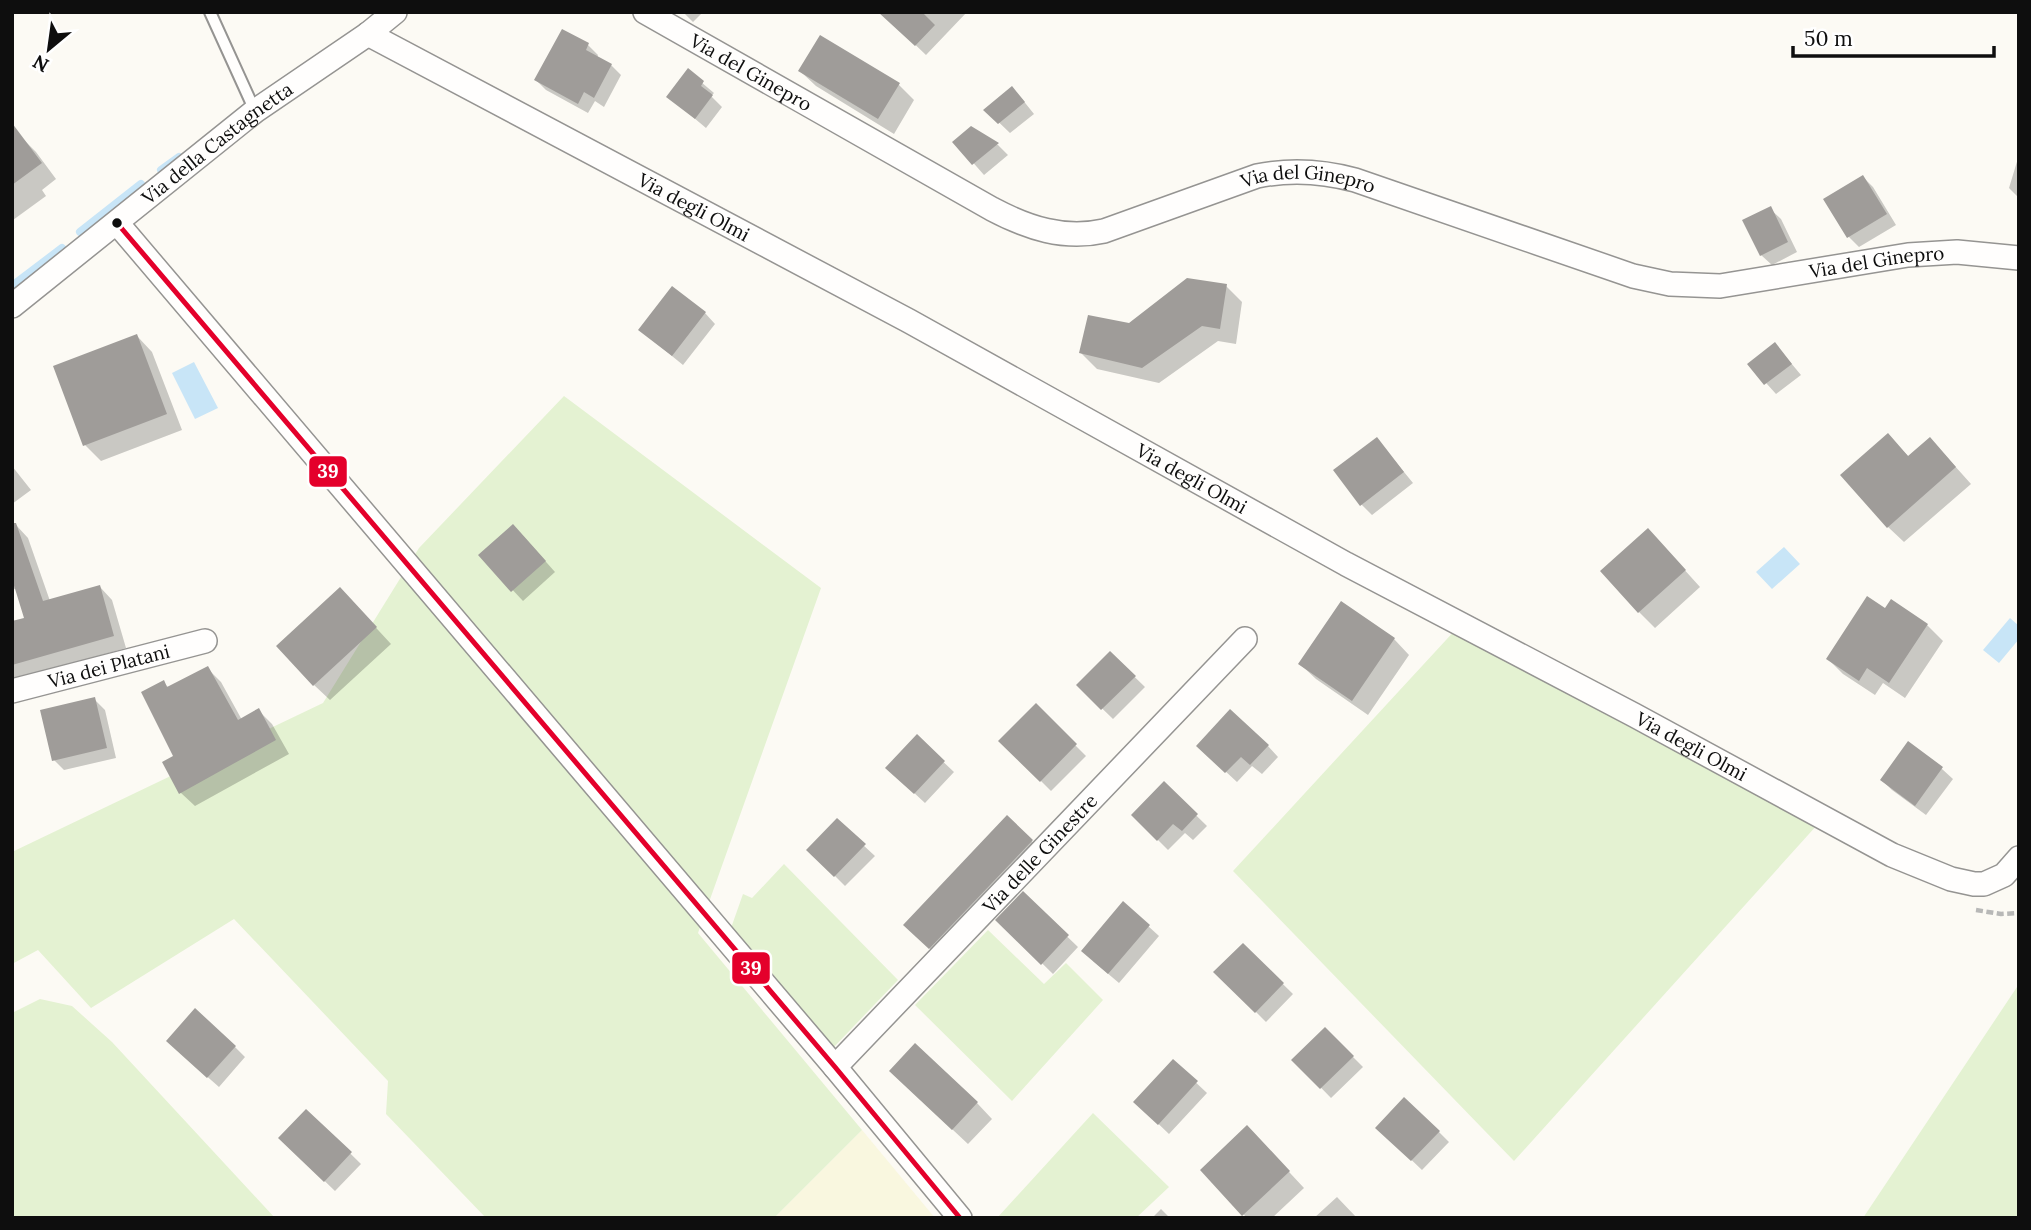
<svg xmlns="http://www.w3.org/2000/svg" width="2031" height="1230" viewBox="0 0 2031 1230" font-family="Lora,serif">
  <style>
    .farmland { fill: #f9f7df }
    .green { fill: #e4f2d2 }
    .water { fill: #c8e5f7 }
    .shadow { fill: #0003 }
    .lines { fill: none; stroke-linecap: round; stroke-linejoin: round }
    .stream { stroke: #c8e5f7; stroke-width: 8 }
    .building { fill: #9f9c99 }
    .lane-casing { stroke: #959492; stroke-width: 14 }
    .street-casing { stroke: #959492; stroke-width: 26 }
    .path { stroke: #b8b8b7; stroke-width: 4.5; stroke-dasharray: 7 3.5; stroke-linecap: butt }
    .lane { stroke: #fffefd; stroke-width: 10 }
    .street { stroke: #fffefd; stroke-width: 23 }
    .bus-1-casing { stroke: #fff; stroke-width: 10 }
    .bus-1 { stroke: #e4002b; stroke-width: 5 }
    .bus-dot { fill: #0e0e0e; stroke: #fff; stroke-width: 2.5 }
    .labels { text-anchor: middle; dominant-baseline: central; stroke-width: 7; stroke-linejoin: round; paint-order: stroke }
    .street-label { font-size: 19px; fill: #0e0e0e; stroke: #fff }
    .line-badge { stroke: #fff; stroke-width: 2.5 }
    .badge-label { font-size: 19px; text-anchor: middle; font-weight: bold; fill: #fff }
  </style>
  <rect width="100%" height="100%" fill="#fcfaf4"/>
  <path class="farmland" d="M862,1130L935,1218H774Z"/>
  <path class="green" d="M564,396L821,588L698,933L862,1130L774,1218H486L386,1114L388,1081L234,919L91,1008L38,950L12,964V852L323,703L419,548Z
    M1458,627L1818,824L1514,1161L1233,871Z
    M784,864L898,980L832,1049L731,928L743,894L752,898Z
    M988,930L1044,984L1066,963L1103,1000L1012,1101L915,1005Z
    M2019,984V1218H1863Z
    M40,999L72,1006L112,1042L275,1218H12V1013Z
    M1093,1113L1169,1187L1136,1218H997Z"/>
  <path class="water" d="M194,362L218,408L195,419L172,373Z
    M1784,547L1800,564L1772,589L1756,572Z
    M2010,618L2019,626V639L1999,663L1983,650Z"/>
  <path class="shadow" d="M683,12H703L693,22Z
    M881,12H967L926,55Z
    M588,45L598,55L597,58L611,65L621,75L604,107L595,101L588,113L546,90L536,80Z
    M688,71L714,93L711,96L722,107L706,128L669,97Z
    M800,71L898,84L914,100L894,134L816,86Z
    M1022,99L1034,114L1010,133L986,110Z
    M971,128L998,145L1008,155L984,175L955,142Z
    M12,132L20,136L36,152L56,179L42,190L46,196L13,220Z
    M2019,155V198L2009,188Z
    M1863,177L1873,187L1896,225L1859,247L1849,237L1825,200Z
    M1770,209L1781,219L1797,252L1772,265L1761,255Z
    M1226,286L1242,302L1236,344L1218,341L1159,383L1097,369L1081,353L1130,325Z
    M705,313L715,324L683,365L640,330Z
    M137,336L152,352L182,430L101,461L85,445Z
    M1775,344L1801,375L1776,394L1749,364Z
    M1888,435L1909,457L1945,455L1971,484L1904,542L1888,527Z
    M1377,439L1413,483L1372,515L1361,504Z
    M12,466L31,490L12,504Z
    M16,525L28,538L50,601L100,587L112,600L126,648L36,674L12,690V623L26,619L17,588L12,590V526Z
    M523,536L555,572L523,601L480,555Z
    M1663,546L1700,587L1655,628L1639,612Z
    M355,605L391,644L330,700L314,685Z
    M1886,611L1927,625L1943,641L1905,698L1883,683L1875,695L1843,674L1828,659Z
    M1394,639L1409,655L1368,715L1316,679L1300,664Z
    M1110,653L1145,687L1113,719L1078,685Z
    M207,668L221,682L242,720L259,711L272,724L289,754L195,806L181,793L164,683L169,688Z
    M94,699L105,710L116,758L64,770L54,760Z
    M1036,706L1086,756L1051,791L1001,741Z
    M917,737L954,772L925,803L898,778Z
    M1909,744L1942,769L1953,779L1926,815L1892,790L1882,780Z
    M1198,746H1268L1278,757L1262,774L1252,766L1237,782Z
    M1164,784L1207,826L1193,840L1185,833L1168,850L1133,815Z
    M1007,817L1048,857L945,963L921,940Z
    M837,821L875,856L845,886L809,850Z
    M1023,894L1078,947L1053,974L998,920Z
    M1124,904L1159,936L1119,983L1093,961Z
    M1243,945L1293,994L1266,1022L1216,972Z
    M1325,1029L1363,1067L1331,1098L1294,1060Z
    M235,1047L245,1057L219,1087L178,1051Z
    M1173,1061L1207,1093L1169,1134L1146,1112Z
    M907,1087L977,1103L992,1119L968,1144Z
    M307,1111L361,1164L335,1191L280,1138Z
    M1378,1128L1439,1132L1449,1142L1422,1170Z
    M1263,1144L1304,1188L1272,1218H1247L1202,1170Z
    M1337,1197L1357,1218H1314Z
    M1161,1209L1170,1218H1152Z"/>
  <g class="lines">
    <path class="stream" d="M161,170L179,157
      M80,232L141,184
      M12,286L62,248"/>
  </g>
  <path class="building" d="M878,12H922L935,25L915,46Z
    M562,29L589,43L586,50L612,64L594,98L584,92L578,104L534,80Z
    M820,35L900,83L878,119L798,71Z
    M688,68L704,81L701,86L713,95L695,119L666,97Z
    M1012,86L1025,102L998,124L983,110Z
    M12,123L42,163L12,185Z
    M971,126L999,143L972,165L952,142Z
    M1863,175L1887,214L1847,238L1823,199Z
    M1771,206L1788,242L1760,256L1742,220Z
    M1187,278L1227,284L1220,329L1202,326L1142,368L1079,353L1088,315L1129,323Z
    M672,286L706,312L672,356L638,330Z
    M137,334L167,414L83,446L53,366Z
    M1775,342L1792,364L1764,385L1747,364Z
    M1888,433L1908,456L1930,437L1956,467L1887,528L1840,475Z
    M1377,437L1404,472L1360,506L1333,470Z
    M12,523H16L43,601L100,585L114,636L12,665V621L24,618L12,579Z
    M513,524L546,561L511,592L478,555Z
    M1648,528L1686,570L1638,613L1600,571Z
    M340,587L377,627L313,686L276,646Z
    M1867,596L1885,608L1891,599L1928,624L1889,683L1867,668L1859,681L1826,659Z
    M1341,601L1395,638L1352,701L1298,664Z
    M1110,651L1136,676L1101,710L1076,685Z
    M208,666L238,720L259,708L276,740L179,794L162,762L173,756L141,692L164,680L167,687Z
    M95,697L107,748L52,761L40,710Z
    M1036,703L1077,744L1040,782L998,741Z
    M1230,709L1269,745L1250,765L1241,757L1225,773L1196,746Z
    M917,734L945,761L914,794L885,768Z
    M1908,741L1943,767L1915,806L1880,780Z
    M1164,781L1198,814L1182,831L1173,824L1157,841L1131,815Z
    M1007,815L1033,840L929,949L903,925Z
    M837,818L866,844L834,877L806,850Z
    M1023,891L1069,935L1041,965L995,920Z
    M1123,901L1150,925L1108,974L1081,951Z
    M1243,943L1284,983L1255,1013L1213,972Z
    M195,1008L236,1046L207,1078L166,1041Z
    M1325,1027L1354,1056L1320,1089L1291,1060Z
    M915,1043L978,1102L952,1130L889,1071Z
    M1173,1059L1198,1081L1158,1125L1133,1102Z
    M1404,1097L1440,1131L1411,1161L1375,1128Z
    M306,1109L352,1152L324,1182L278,1138Z
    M1247,1125L1290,1171L1242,1216L1200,1170Z"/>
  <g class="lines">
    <defs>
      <path id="lane" d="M210,12L255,111"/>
      <g id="street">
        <path id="s1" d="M645,12L992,209C1028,228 1064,240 1104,231L1257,176C1291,169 1322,171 1355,180L1633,276L1670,284L1720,286L1908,255L1957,252L2019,258"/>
        <path id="s2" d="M368,34L909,321L1346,564L1634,715L1892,855L1951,879L1974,884H1984L2004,875L2019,858"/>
        <path d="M117,223L835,1067L960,1218"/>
        <path id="s3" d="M12,306L255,111L368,34L395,12"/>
        <path id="s4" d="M12,691L205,641"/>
        <path id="s5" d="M835,1067L1245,639"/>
      </g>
    </defs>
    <use href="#lane" class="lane-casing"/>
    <use href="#street" class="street-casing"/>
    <path class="path" d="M1976,910L2001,914L2019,913"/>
    <use href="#lane" class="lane"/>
    <use href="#street" class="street"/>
    <defs>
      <path id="bus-1" d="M117,223L835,1067L960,1218"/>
    </defs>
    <use href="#bus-1" class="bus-1-casing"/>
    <use href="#bus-1" class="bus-1"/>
  </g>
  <circle class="bus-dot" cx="117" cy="223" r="6"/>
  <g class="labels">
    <g class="street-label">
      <text stroke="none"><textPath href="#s1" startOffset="122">Via del Ginepro</textPath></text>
      <text stroke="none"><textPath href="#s3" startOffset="262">Via della Castagnetta</textPath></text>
      <text stroke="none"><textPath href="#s1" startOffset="730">Via del Ginepro</textPath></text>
      <text stroke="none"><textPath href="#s2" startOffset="369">Via degli Olmi</textPath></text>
      <text stroke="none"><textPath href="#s1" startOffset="1318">Via del Ginepro</textPath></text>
      <text stroke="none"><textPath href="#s2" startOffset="936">Via degli Olmi</textPath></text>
      <text stroke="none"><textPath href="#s4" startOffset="100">Via dei Platani</textPath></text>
      <text stroke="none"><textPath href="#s2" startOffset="1503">Via degli Olmi</textPath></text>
      <text stroke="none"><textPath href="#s5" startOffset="296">Via delle Ginestre</textPath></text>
    </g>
  </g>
  <g class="line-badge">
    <rect x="308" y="455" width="40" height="33" rx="7" fill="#e4002b"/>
    <rect x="731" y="951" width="40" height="34" rx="7" fill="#e4002b"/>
  </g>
  <g class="badge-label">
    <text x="328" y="478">39</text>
    <text x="751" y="975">39</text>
  </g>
  <rect width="2031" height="1230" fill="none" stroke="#0e0e0e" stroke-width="28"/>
  <g transform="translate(49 49) rotate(209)" stroke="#ffffff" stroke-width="5" paint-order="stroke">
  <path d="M0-5L12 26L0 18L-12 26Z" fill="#0e0e0e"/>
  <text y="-10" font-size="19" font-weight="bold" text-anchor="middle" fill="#0e0e0e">N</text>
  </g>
  <path d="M1793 46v10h201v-10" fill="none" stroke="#0e0e0e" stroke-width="3.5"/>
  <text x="1804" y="46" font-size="21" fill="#0e0e0e" stroke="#ffffff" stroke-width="5" paint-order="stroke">50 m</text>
</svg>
